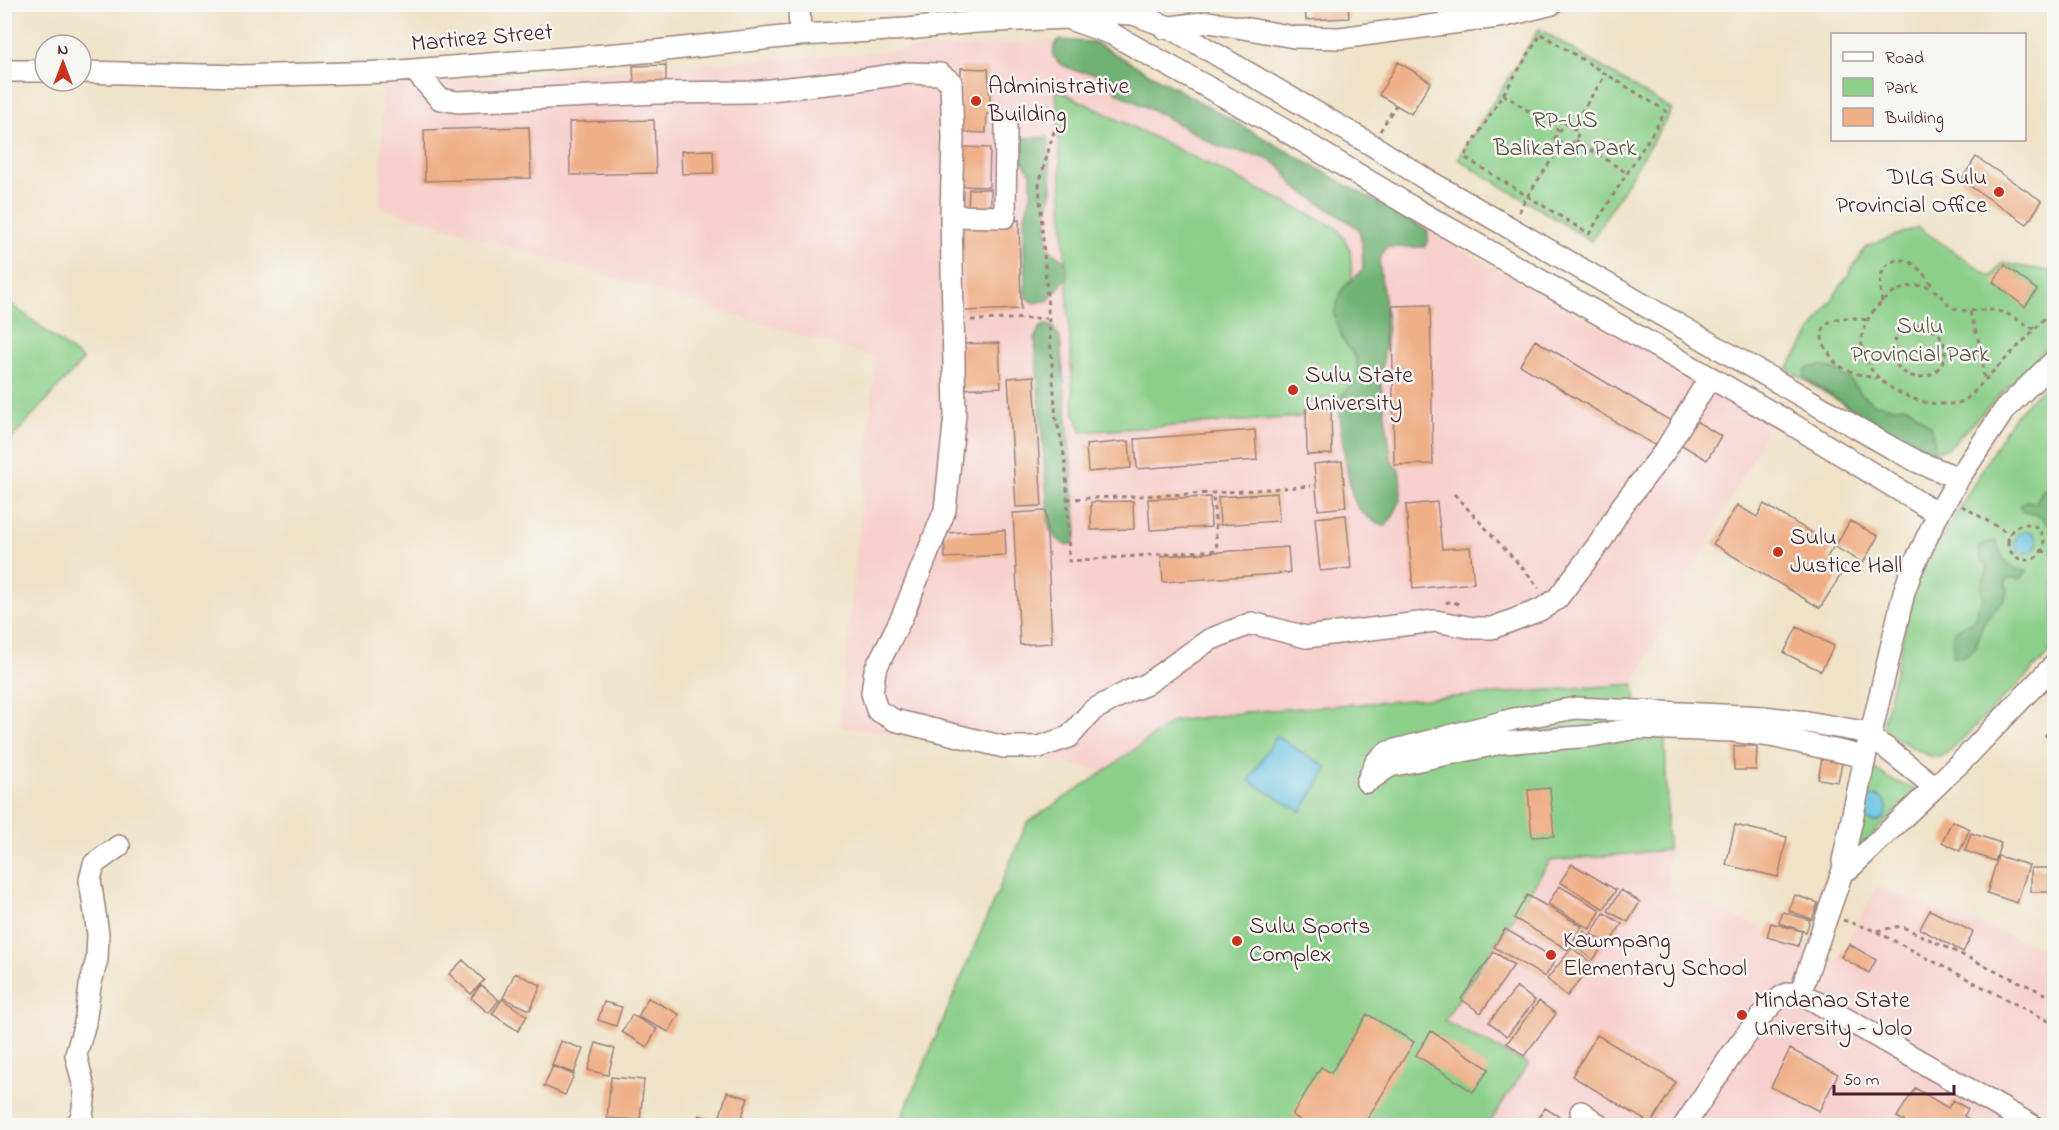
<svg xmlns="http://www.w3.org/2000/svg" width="2059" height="1130" viewBox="0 0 2059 1130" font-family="'Indie Flower',sans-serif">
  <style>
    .built { fill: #f7d0cd }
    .green { fill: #8bcf89; stroke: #6a775a; stroke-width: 1.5 }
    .forest { fill: #70b275; stroke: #5d6850; stroke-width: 1.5 }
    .water { fill: #63c1e1; stroke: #567086; stroke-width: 1.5 }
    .building { fill: #efb088 }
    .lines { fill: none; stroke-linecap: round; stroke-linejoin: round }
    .minor-casing { stroke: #9c8079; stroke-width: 24 }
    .path { stroke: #9c8079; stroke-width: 3; stroke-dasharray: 4.5 4.5; stroke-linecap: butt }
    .minor { stroke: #fff; stroke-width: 21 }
    .poi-dot { fill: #c8321e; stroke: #f6f6f2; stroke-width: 2 }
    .labels { text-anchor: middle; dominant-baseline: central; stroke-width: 5; stroke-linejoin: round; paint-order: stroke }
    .street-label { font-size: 24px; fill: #4a1f2b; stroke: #f6f6f2 }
    .poi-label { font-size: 24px; fill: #4a1f2b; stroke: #f6f6f2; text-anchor: start }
    .park-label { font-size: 24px; fill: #5e5447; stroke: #f6f6f2 }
  </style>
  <rect width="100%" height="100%" fill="#f6f6f2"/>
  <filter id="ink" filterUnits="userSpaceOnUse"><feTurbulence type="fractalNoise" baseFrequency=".0167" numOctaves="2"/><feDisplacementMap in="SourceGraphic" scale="12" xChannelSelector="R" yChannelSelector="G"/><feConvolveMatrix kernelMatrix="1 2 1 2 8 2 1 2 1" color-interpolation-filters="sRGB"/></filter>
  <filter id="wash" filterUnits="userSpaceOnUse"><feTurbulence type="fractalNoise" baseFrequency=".008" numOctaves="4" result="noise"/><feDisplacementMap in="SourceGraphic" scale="24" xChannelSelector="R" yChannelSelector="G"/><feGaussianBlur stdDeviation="1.35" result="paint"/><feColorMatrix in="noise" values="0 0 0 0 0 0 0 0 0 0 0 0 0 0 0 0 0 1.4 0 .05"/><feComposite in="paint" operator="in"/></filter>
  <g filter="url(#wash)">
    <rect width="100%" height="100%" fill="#efe2c7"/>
    <path class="built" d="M1058,40L1094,42L1428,231L1771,422L1634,684L1258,711L1173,720L1105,771L839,726L876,358L380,207L383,86Z
      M1668,850L1669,889L1802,946L1834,967L1877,886L2054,953V1125H1488L1527,1064L1444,1021L1550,860Z"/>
    <path class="green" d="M1539,29L1672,110L1591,241L1458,159Z
      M1056,89L1337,228L1350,249L1360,395L1305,403L1303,417L1082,432L1074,413Z
      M1918,227L1991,277L2003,263L2054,272V340L1948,448L1929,453L1918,450L1787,369L1866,247Z
      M5,299L83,360L5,446H4Z
      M2054,376V643L2048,655L1952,749L1941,757H1931L1887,734L1883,724L1914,592L1921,573L2011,421L2020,410Z
      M1634,684L1638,734L1665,735L1668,850L1550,861L1444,1021L1528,1064L1488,1125L898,1126L1027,823L1105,771L1173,721L1258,711Z
      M1866,763L1890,779L1916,790L1846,862Z"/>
    <path class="forest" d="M1058,40L1094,42L1428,231V241L1424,247H1386L1379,261L1388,329L1380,379L1392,463L1399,470C1403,497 1402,504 1386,526C1373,521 1363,516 1356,504C1349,493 1336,409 1341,397C1344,391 1353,385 1358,380L1356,358L1342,339L1334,313L1342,289L1363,270L1362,242L1358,228L1295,187L1280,166L1265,158L1219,147L1164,116L1117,93L1110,82L1098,74L1077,71L1060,64L1053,56L1054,47Z
      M1003,135L1024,138L1048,137L1052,190L1047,212L1048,248L1066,262L1067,277L1049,300L1034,303L1025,296L1024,219L1031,195V173L1018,155L1004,150Z
      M1045,325L1052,326L1060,338L1077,533L1073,544L1065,545L1055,537L1049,528L1035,339L1039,328Z
      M1822,366L1837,371L1851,381L1861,394L1875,404L1894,407L1904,406L1911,409L1930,426L1935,443L1934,449L1929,453L1918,450L1805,379V371L1811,367Z
      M2054,482V535C2049,519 2038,514 2023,512L2020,506L2026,501L2036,503L2042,491Z
      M1997,541C1999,558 2009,569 2027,571L2021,579L2012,578L2007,579L2006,584L2008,589L2005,598L1985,620L1975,648L1964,656L1954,657C1949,628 1955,632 1976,618L1977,607L1984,598C1977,581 1987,581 1988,566C1981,561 1979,556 1979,547L1985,543Z"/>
    <path class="water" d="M2015 542a11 11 0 1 1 22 0a11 11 0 1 1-22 0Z
      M1276,736L1328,768L1301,812L1249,781Z
      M1861 809a13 13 0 1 1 26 0a13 13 0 1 1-26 0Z"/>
    <g id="blocks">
      <path class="building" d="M1305,4H1348L1349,18L1306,20Z
        M1398,62L1431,82L1411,114L1379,95Z
        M666,65V81L634,83L633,66Z
        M961,68L988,69L991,114H987L986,133L960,132Z
        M654,120L656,173L570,175L569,122Z
        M529,127L531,178L425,181L424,130Z
        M961,147L990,148L989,187L961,186Z
        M713,150L714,173L682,174L681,151Z
        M1976,157L2042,201L2027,224L1961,180Z
        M969,189H991V211H968Z
        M1019,220L1021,309L964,311L961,221Z
        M2005,265L2037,290L2025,307L1993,282Z
        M1430,305L1433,464L1394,465L1392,306Z
        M1535,340L1671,421L1656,446L1520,365Z
        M999,343L1001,387L958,389L956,344Z
        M1034,376L1042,506L1016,507L1008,378Z
        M1331,408L1332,454L1307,455L1306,409Z
        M1689,417L1721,436L1707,460L1675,441Z
        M1255,430L1257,460L1137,469L1135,439Z
        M1129,441L1131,468L1088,472L1086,445Z
        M1342,461L1346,507L1318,510L1314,464Z
        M1277,493L1279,521L1220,525L1218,497Z
        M1210,497L1211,527L1150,530L1148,499Z
        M1133,501L1134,529L1091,530V502Z
        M1437,502L1442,549L1470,547L1474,583L1413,589L1406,505Z
        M1764,504L1834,546L1827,557L1845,568L1820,608L1713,544L1737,505L1757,517Z
        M1046,511L1052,643L1020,645L1013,513Z
        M1346,515L1351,568L1320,571L1315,518Z
        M1850,521L1878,536L1863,563L1835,547Z
        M1005,530L1006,555L945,558L944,533Z
        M1288,547L1290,573L1163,582L1161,556Z
        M1797,627L1834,646L1821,671L1784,653Z
        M2054,726V746L2045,735Z
        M1734,746H1757L1756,770H1734Z
        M1822,759L1842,763L1838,782L1818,779Z
        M1550,788L1554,836L1532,837L1528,790Z
        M1952,821L1970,829L1960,851L1942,842Z
        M1735,825L1787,837L1778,877L1726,865Z
        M1971,833L2001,843L1995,861L1965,851Z
        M1998,856L2029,865L2017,903L1987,893Z
        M1572,864L1616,890L1604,909L1560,882Z
        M2031,868H2054V892H2031Z
        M1559,886L1601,910L1590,929L1548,904Z
        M1621,890L1640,902L1628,922L1608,911Z
        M1527,895L1582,926L1568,950L1514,918Z
        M1795,895L1818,903L1812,919L1789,911Z
        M1930,910L1973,932L1963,952L1920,929Z
        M1783,912L1810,920L1806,932L1779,923Z
        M1604,913L1622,924L1608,945L1591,934Z
        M1771,923L1802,931L1798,946L1767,937Z
        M1505,929L1556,959L1545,977L1494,947Z
        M1584,931L1603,946L1593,960L1573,944Z
        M1849,944L1876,960L1869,973L1841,957Z
        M1572,948L1593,964L1567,996L1547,979Z
        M1494,952L1514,965L1481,1013L1461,999Z
        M463,960L484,980L471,994L449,974Z
        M515,973L541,985L530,1010L503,998Z
        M481,985L499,1000L489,1013L471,998Z
        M1517,987L1535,1001L1507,1036L1489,1022Z
        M648,998L679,1014L669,1032L638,1017Z
        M502,999L527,1016L518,1031L492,1014Z
        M1539,1001L1556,1014L1524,1056L1507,1043Z
        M604,1002L622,1007L616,1026L598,1020Z
        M1367,1014L1414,1042L1363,1126H1295L1299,1119L1292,1115L1321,1067L1331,1073Z
        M632,1015L657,1029L647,1047L622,1032Z
        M1431,1031L1489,1069L1473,1092L1416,1055Z
        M1597,1035L1676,1082L1651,1124L1572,1076Z
        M561,1041L583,1049L574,1073L552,1065Z
        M596,1043L615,1049L608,1075L588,1070Z
        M1790,1049L1838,1074L1819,1111L1771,1087Z
        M553,1066L574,1075L565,1095L544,1086Z
        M611,1077L644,1080L640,1120L607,1118Z
        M1915,1088L1948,1108L1953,1100L1968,1109L1964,1116L1979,1126H1912L1897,1117Z
        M727,1092L748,1098L740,1123L720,1116Z
        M1545,1108L1574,1126H1534Z
        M699,1115L729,1125V1126H696Z"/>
    </g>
  </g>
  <g filter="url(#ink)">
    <use href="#blocks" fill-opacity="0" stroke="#9c8079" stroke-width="1.5"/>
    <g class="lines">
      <defs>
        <path id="minor" d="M799,4L800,35
          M1072,20L1112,34L1281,128L1410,206L1790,423L1938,514
          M1164,28L1209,22L1294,37L1340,38L1505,16L1552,4
          M414,70L440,99L458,102L658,93L751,92L844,82L907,73L940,74L951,82L953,137L951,216L1005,217L1006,126
          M4,71H45
          M81,72L241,76L387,72L656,51L800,35L907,29L976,22L1066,18L1113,13L1133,14L1169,27L1372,145L1427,180L1892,448L1918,462L1959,478
          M951,216L955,415L945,510L902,617L875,670L872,693L877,710L894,720L1004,747H1039L1069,737L1093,710L1129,691L1145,685L1209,640L1252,623L1306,637L1435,621L1474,628H1492L1540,610L1557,599L1601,541L1622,506L1665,451L1710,377
          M2054,361L2005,409L1959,478L1938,514L1912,569L1904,592L1870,738L1886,748L1935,787L1966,757L2054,665
          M1868,744L1843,861L1844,867L1850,868L1935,787
          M1370,780L1390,766L1502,743L1592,736L1637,728L1733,731L1771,736L1865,757
          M1367,782L1376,762L1388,752L1514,719L1576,708L1763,717L1807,722L1870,733
          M1800,994L1844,867
          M1581,1112L1600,1126
          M76,1126L82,1116L85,1092L76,1055L85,1023L90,986L97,959L98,934L90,880L94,864L119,846
          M1684,1126C1701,1101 1763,1001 1787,994C1797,991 1805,996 1813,1000L2033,1126"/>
      </defs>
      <use href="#minor" class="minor-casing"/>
      <path class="path" d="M1541,34L1666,111L1589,234L1464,157Z
        M1503,94L1559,131
        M1565,123L1579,133L1569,149L1554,139Z
        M1571,128L1606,74
        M1054,131L1039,184L1056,420C1070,462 1067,516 1069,561L1217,550L1213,493
        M1380,131L1396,105
        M1575,140L1627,173
        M1519,212L1525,200L1562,144
        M1882,302C1880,288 1877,266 1894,261C1900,259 1906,260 1912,263C1921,269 1927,279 1934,288
        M1970,312L1982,352L1984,380
        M971,320L1047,318
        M1866,320C1842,313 1808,321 1828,352C1831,356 1833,361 1837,364C1847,372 1863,375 1876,379
        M1893 351a26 26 0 1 1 52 0a26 26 0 1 1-52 0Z
        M2034,329C2020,321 2005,310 1988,310C1977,310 1967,312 1956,309C1943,304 1939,288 1924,286C1909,283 1893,292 1883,301C1831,348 1884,400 1938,404C1946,404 1953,405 1961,402C1970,399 1979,385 1987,378C1998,365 2048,320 2051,307C2053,296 2047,283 2048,271L2054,269
        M1454,494L1527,573L1539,588
        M1067,499L1213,493L1311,486
        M1962,506L2010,534
        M2008 542a18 18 0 1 1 36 0a18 18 0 1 1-36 0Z
        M2042,550L2054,557
        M1446,603L1452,601L1462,606
        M1843,920L1876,931L1901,926L2054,998
        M1877,932L2054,1024"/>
      <use href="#minor" class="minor"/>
    </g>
  </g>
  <g class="poi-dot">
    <circle cx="976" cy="101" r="6"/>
    <circle cx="1999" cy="192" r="6"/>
    <circle cx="1293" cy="390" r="6"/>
    <circle cx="1778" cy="552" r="6"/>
    <circle cx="1237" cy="941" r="6"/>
    <circle cx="1551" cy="955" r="6"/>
    <circle cx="1742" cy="1015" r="6"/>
  </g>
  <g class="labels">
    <g class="street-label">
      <text transform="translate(482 39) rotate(-5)">Martirez Street</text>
    </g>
    <g class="poi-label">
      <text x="988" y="87">Administrative<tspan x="988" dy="28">Building</tspan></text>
      <text x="1987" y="178" text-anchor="end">DILG Sulu<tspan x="1987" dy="28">Provincial Office</tspan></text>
      <text x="1305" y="376">Sulu State<tspan x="1305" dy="28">University</tspan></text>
      <text x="1790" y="538">Sulu<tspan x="1790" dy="28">Justice Hall</tspan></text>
      <text x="1249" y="927">Sulu Sports<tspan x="1249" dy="28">Complex</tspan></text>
      <text x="1563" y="941">Kawmpang<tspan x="1563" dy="28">Elementary School</tspan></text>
      <text x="1754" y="1001">Mindanao State<tspan x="1754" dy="28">University - Jolo</tspan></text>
    </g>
    <g class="park-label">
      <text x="1565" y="121">RP-US<tspan x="1565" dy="28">Balikatan Park</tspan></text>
      <text x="1920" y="327">Sulu<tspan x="1920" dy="28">Provincial Park</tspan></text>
    </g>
  </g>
  <rect width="2059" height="1130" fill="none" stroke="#f6f6f2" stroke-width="24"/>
  <rect x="1831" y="33" width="195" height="108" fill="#f6f6f2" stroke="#b1a0a2" stroke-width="1.5"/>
  <rect x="1843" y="52" width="30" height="9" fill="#ffffff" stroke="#b1a0a2" stroke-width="1.5"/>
  <text x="1885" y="63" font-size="18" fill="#4a1f2b">Road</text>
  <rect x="1843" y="78" width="30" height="18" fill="#8bcf89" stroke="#b1a0a2" stroke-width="1.5"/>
  <text x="1885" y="93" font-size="18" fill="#4a1f2b">Park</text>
  <rect x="1843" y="108" width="30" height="18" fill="#efb088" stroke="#b1a0a2" stroke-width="1.5"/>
  <text x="1885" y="123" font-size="18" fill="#4a1f2b">Building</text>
  <g transform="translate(63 63)"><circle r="28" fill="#f6f6f2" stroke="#b1a0a2" stroke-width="1.5"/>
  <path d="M0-4.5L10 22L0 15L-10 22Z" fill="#c8321e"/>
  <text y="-9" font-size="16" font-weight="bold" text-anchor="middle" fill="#4a1f2b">N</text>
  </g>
  <path d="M1834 1085v9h120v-9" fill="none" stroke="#4a1f2b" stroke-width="3"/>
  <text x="1843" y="1085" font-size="18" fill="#4a1f2b" stroke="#f6f6f2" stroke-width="4.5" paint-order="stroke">50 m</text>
</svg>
